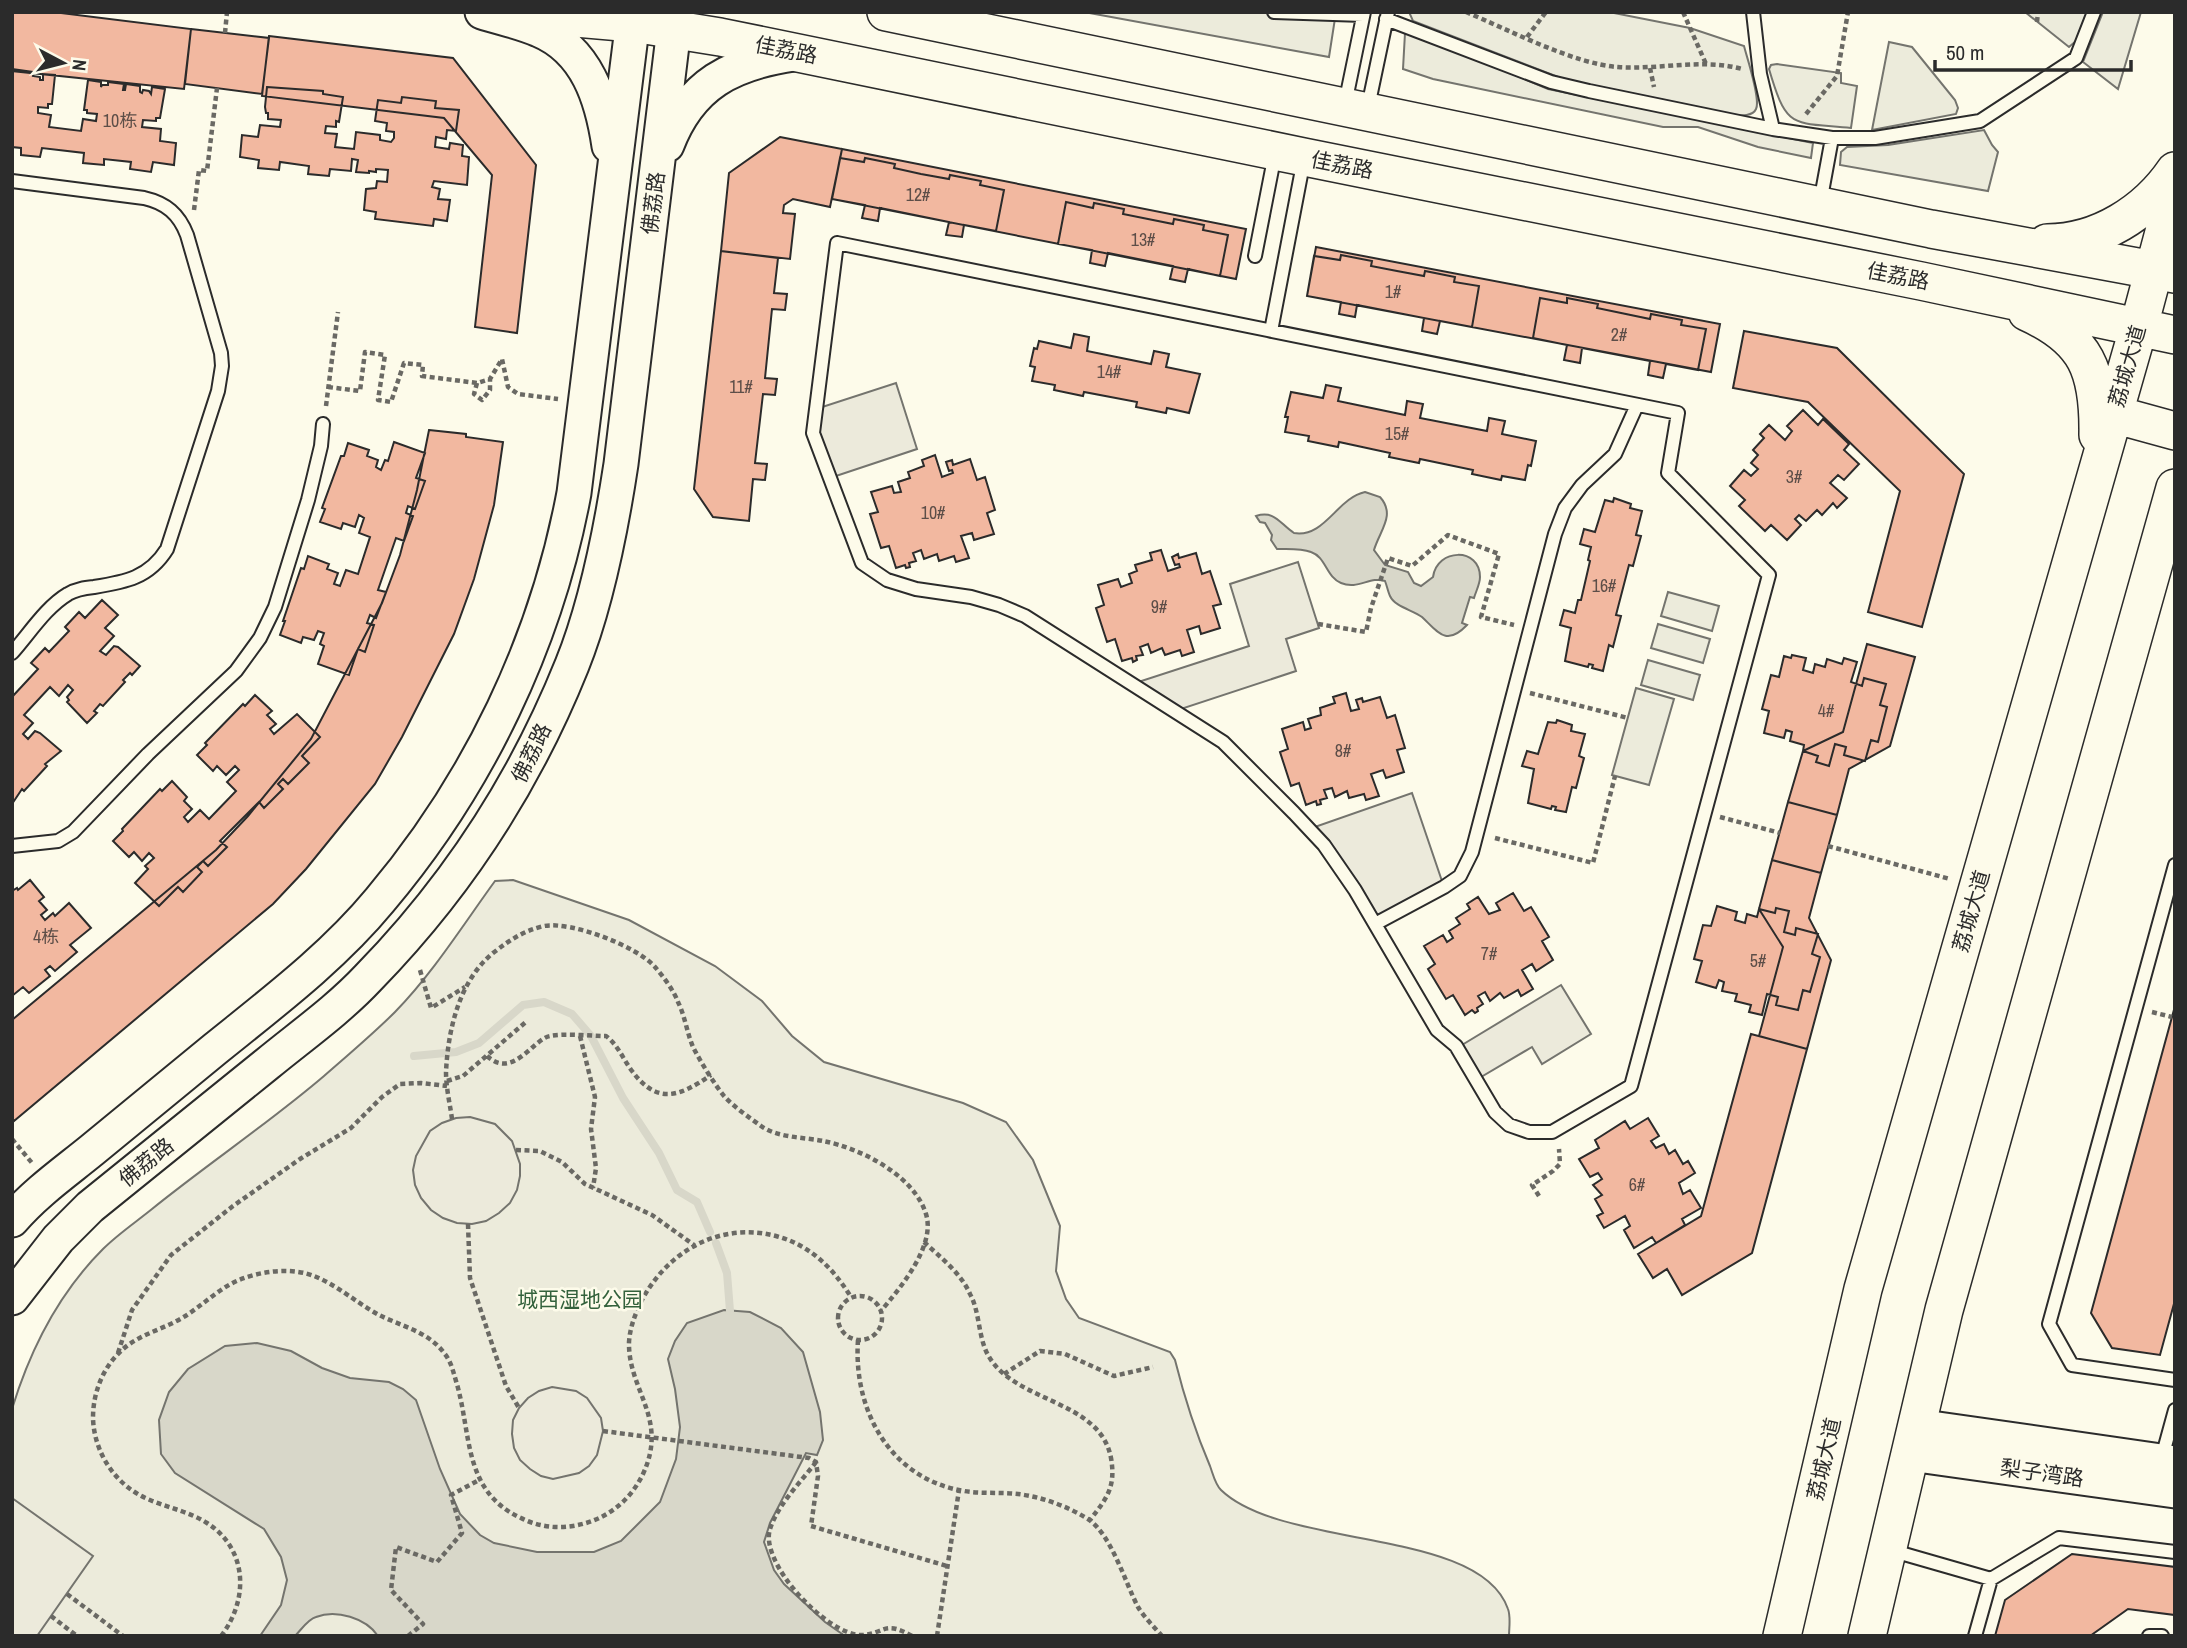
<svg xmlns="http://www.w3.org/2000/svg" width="2187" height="1648" viewBox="0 0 2187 1648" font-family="'Archivo Narrow','Noto Sans SC',sans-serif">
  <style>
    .green { fill: #ecebdb; stroke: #74746e; stroke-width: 2 }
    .parking { fill: #eceadb; stroke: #74746e; stroke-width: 2 }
    .water { fill: #d8d7c9; stroke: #74746e; stroke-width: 2 }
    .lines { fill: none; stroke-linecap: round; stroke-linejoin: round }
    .stream { stroke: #d8d7c9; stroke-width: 8 }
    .building { fill: #f2b8a0; stroke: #2b2b2b; stroke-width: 2 }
    .lane-casing { stroke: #2b2b2b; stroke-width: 16 }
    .secondary-casing { stroke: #2b2b2b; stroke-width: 37 }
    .primary-casing { stroke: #2b2b2b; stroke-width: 40 }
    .path { stroke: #6a6964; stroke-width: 4.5; stroke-dasharray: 5 3.5; stroke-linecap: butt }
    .lane { stroke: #fdfbea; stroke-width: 12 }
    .secondary { stroke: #fdfbea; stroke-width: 33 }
    .primary { stroke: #fdfbea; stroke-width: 37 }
    .labels { text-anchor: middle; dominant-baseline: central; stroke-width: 5; stroke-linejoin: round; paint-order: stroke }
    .number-label { font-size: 18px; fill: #5d4e48 }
    .street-label { font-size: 21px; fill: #2b2b2b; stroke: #fdfbea }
    .park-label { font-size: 21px; fill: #34623c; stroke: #fdfbea }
  </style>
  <rect width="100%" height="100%" fill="#fdfbea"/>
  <path class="green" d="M1084,12H1336L1329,57Z
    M1409,12H1609L1690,28L1744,46C1747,58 1761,99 1756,109C1753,116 1741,116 1735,115L1571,82L1413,21Z
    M2025,12H2087L2076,41L2069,47Z
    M2103,12H2141L2118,89L2083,62Z
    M1405,33L1417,34L1548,89L1813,143L1811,158L1758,147L1698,127H1663L1433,79L1403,69Z
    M1889,42L1912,47L1955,100L1958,108L1956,114L1872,130Z
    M1777,64L1841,73V83L1857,86L1851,128C1791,122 1787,130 1769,69L1771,65Z
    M1984,130L1992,145L1998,152L1988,191L1840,165L1841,152L1847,147L1888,145Z
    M1668,592L1719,606L1712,631L1661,616Z
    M1658,624L1710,639L1703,663L1651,648Z
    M1648,660L1700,675L1693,700L1641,685Z
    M1636,688L1674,699L1649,785L1612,775Z
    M513,880L629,920L715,966L762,1001L792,1036L824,1062L963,1103L1006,1122L1033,1160L1060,1226L1056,1271L1066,1299L1079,1318L1170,1352L1175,1360C1184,1396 1195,1431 1210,1466C1213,1474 1215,1484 1221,1490C1283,1550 1480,1527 1508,1609C1511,1617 1509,1628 1509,1636H14L12,1409C30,1350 59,1293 103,1249C118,1234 136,1222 152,1209C209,1163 269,1123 324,1076C348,1055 373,1034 395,1012C433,973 463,925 495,881Z"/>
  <path class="parking" d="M896,383L917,449L830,478L813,433L816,409Z
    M1298,562L1319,628L1286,639L1296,671L1175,711L1132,684L1249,646L1230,584Z
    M1412,793L1444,887L1375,924L1309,829Z
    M1561,985L1591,1034L1542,1064L1532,1047L1476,1080L1457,1048Z
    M470,1117L495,1124L512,1141L520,1164V1176L517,1190L510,1203L499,1213L486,1221L472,1224L457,1223L443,1218L431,1210L421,1198L415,1185L413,1170L416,1156L430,1131L442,1123L456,1118Z
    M552,1387L576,1391L587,1398L601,1418L603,1431L597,1455L589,1466L579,1473L553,1479L541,1476L530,1469L520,1460L514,1448L512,1434L513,1420L519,1408L528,1398L539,1391Z
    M12,1498L93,1556L37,1636H12Z"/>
  <path class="water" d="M1365,492L1380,497C1396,515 1380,530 1374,550L1385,565L1408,572L1414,583L1421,586L1433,577C1437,548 1480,547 1480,577C1480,584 1476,591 1474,598L1470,597L1462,623L1467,625C1446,647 1438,632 1422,617C1413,610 1395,607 1390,596C1388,592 1387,586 1385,581C1370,576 1358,590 1341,583C1326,577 1326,557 1311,552C1301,548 1288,549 1277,549L1271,540L1272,535L1265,523L1260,522L1256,516C1275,510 1280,524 1294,533C1325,538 1337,498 1365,492Z
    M724,1310L750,1312L781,1328L803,1352L820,1412L823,1440L817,1455L806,1453L770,1523L764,1542L774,1570L784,1584L825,1622L845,1636H378C366,1618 336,1609 316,1617C308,1619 301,1630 295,1636H260L281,1605L287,1580L281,1557L264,1529L175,1473L161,1454L159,1420L169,1392L188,1369L225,1346L257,1343L291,1351L322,1368L350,1378L389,1382L403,1389L416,1400L440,1469L460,1514L480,1535L494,1543L537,1552H594L621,1541L660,1502L676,1459L680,1427L675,1389L668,1359L675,1341L687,1323Z"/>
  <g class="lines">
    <path class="stream" d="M414,1056L456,1052L479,1043L523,1005L544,1002L572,1014L591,1036L623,1098L659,1153L677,1190L697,1202L710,1232
      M716,1243L727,1273L730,1311"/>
  </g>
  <path class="building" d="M12,12H53L191,29L184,89L12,71Z
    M191,29L269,38L262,94L185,84Z
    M269,36L453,58L536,165L517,333L475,327L492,175L444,118L262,96Z
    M12,69L34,72L33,76L40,77V80H43V74L55,75L52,104H48V108L38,107V113L51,115L49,127L81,131L83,119L96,121L97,114L87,113V110H84L88,80L101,82V87L102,85H108V82L124,84L123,90H125L126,84L140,86V92L142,93L143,90L149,91L151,94L152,87L165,89L160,118H156V121L143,120L142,127L161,129L160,141L176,143L174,165L153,162L151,172L130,169L131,162L104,159V165L83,163L84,153L42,148L40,157L21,155V148L12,147Z
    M267,87L323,91V94L343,97L339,122L336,121V127L326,126L325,133L337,134L335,147L354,149L356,132L380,135V140L391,142L394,138V132L386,131L387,123L375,121L378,100L401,103L402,97L436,101L435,108L459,110L456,131L447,130L446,139L436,137L435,147L449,149L450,143L463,145L462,156L469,157L467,185L434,181L432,187L440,189L438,199L450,200L447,221L434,219L433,226L375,219L376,212L364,210L366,189L376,188L377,181L387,182L388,170L376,169V172L369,171V173L356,172L358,160L352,159L351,171L330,169L329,176L308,174L309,166L280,162L279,170L258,168L259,160L240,157L242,135L258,137L260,125L280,127L281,120L268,119V113H266L265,107Z
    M780,137L842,149L830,207L793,199L784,205L783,213L795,214L790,259L721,251L729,173Z
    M842,149L1246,229L1236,279L832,199Z
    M840,158L864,162L865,158L895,164L894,168L921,174L949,179L950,175L981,181L980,185L1004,190L996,231L964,225L962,237L946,235L949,222L880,208L878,221L862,218L865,205L832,199Z
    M1066,202L1093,208L1094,203L1124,209L1123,214L1173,224L1174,219L1204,225L1203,230L1228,235L1220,276L1188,269L1185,282L1170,279L1173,266L1108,253L1105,266L1090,263L1092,250L1058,244Z
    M1316,247L1720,324L1711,372L1307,296Z
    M721,251L778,258L774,293L787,294L785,310L772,309L765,378L777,379L775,395L763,394L755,463L767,464L765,480L753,479L749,521L713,517L694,489Z
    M1341,255L1372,261L1371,266L1397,271L1424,276L1425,271L1455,277L1454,282L1479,286L1472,327L1440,321L1437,334L1422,331L1424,318L1357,305L1355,317L1339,314L1341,302L1307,296L1314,256L1340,260Z
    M1540,298L1567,303V298L1598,304L1597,308L1650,319L1651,314L1682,320L1681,325L1706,329L1698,370L1666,364L1663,378L1648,375L1650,361L1582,348L1580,363L1564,360L1567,345L1533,338Z
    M1744,331L1837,348L1964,474L1922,627L1868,612L1900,491L1808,402L1733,388Z
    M1074,334L1089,337L1087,351L1151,364L1154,351L1169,354L1166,367L1200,374L1189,413L1167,408L1166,413L1136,407L1137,402L1084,392L1083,396L1054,390L1055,385L1032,381L1035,367L1030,366L1034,348L1037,349L1039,341L1071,348Z
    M1326,385L1341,388L1338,401L1405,415L1407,401L1423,404L1420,418L1487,431L1489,418L1505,421L1502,434L1536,441L1531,466L1528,465L1525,480L1502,476L1501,480L1472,474L1473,470L1420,459L1419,463L1389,457L1390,453L1339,442L1338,447L1308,441L1309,436L1285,432L1288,417H1285L1291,392L1323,398Z
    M1803,410L1818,425L1823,419L1849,444L1844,450L1859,464L1844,480L1838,475L1830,483L1847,498L1837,508L1833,503L1822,515L1817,510L1806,521L1799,515L1795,519L1801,525L1787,540L1771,525L1765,531L1739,506L1745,500L1730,486L1744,470L1751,476L1758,469L1751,463L1758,455L1753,450L1764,438L1760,434L1769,425L1785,440L1792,431L1787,426Z
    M429,430L466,434V437L503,442L494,505L474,579L454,634L402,737L375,784L306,869L273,904L14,1121L12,1118V1020L216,850L248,816L311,739L382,603L400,555L417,490Z
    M394,442L425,453L416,478L425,481L415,509L408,506L406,513L413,516L404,541L396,538L378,590L386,592L376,618L370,615L367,623L374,625L365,652L358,649L349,675L318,664L324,646L320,644L324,633L318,631L314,640L303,637L301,643L280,635L285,621H283L301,568L304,569L308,556L329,564L327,569L338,573L334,584L340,586L346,570L358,574L370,537L359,533L364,518L359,515L355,527L343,523L341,529L320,522L325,509L322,508L341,456H344L348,443L369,450L367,456L378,460L376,467L381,470L385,460L388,461Z
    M935,455L942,477L953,473L952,470L949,471L946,462L952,460L953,465L970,459L977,480L985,477L995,510L987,513L994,534L974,540L972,533L961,536L969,558L956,562L954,556L939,561L937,554L924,559L921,550L913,553L916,561L909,563L910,567L906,568L905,565L896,568L889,546L881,548L870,514L878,512L871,492L892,486L894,493L901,492L898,482L910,478L908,472L924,466L922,460Z
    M1614,498L1631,504L1630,508L1642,511L1636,535L1641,536L1633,566L1629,565L1616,615L1621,616L1613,647L1609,645L1603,671L1592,668L1593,665L1589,664L1588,667L1565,661L1571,628L1560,625L1564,610L1575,613L1578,600H1581L1590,561L1588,560L1591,547L1580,544L1584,529L1595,532L1605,500L1613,502Z
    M1161,550L1168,571L1180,567L1179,564L1175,565L1172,557L1178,554L1179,558L1196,553L1202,574L1210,571L1221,604L1213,606L1220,628L1201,634L1199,626L1187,630L1194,652L1182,656L1180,650L1165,655L1162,648L1151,653L1148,644L1140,647L1143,655L1136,656L1137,660L1133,662L1132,658L1122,661L1115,639L1107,642L1096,608L1104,605L1098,585L1118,579L1121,587L1132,583L1129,574L1137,571L1135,565L1152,560L1150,553Z
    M102,600L118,615L105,628L114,636L100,651L106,655L114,646L118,647L140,666L132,675L130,673L123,680L125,682L103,706L100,704L94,711L97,713L87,723L67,702L69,700L67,697L73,690L68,685L59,696L50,687L24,715L33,723L23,734L28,739L35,731L40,733L61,751L45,764L47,766L24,791L22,789L12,804V697L38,669L31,663L45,648L49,652L69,631L65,627L79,612L85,618Z
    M1867,644L1915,657L1890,746L1849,769L1837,815L1788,802L1803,751L1843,732Z
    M1792,655L1806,658L1803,670L1813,673L1815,664L1825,667L1827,659L1842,664L1844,658L1857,662L1851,682L1862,686L1864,678L1886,684L1880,705L1887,707L1878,742L1871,740L1865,761L1844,755L1846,747L1835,744L1829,766L1816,762L1818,756L1803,751L1804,745L1790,741L1792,732L1786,730L1784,738L1764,733L1769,711L1762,709L1771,675L1779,677L1784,656L1791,658Z
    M1346,693L1351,711L1359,709L1356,700L1362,698L1363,702L1380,697L1387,718L1395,715L1405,748L1397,750L1404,772L1386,778L1383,770L1371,774L1379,796L1366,800L1364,794L1349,798L1347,791L1335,797L1332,788L1324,790L1327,798L1320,800L1321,804L1317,805L1316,801L1306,805L1299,783L1291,786L1280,752L1288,749L1282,729L1303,722L1305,730L1311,728L1308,719L1321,715L1320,708L1335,703L1333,697Z
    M255,695L272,711L267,715L276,724L270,729L274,734L297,714L320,737L302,756L309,763L288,784L283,779L278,784L283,789L264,808L259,802L220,841L227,847L208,866L203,861L197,867L202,872L183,892L178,887L159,906L135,883L148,869L145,866L154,858L149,853L142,861L134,852L129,857L113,841L123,831L122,829L160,789L162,791L172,781L187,797L184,801L192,809L184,817L188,822L200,810L209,819L236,791L227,782L239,770L235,766L226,775L217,766L213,771L197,755L207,745L205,743L243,704L245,706Z
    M1557,720L1572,725L1571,731L1585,734L1579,756L1584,758L1576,788L1572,787L1566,812L1555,810L1556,807L1552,806L1551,809L1528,803L1534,769L1522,766L1527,751L1538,754L1548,722L1556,723Z
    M1788,802L1837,815L1821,873L1772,860Z
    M1772,860L1821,873L1809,918L1831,960L1807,1049L1759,1036L1783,947L1759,909Z
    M30,880L44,897L39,901L47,910L41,915L45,920L53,913L55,916L69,903L91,928L70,945L77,952L55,971L50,966L45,970L50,976L29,993L23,987L12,996V891L17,888L18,890Z
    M1513,893L1524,911L1531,907L1549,937L1542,941L1553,960L1536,971L1532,964L1522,970L1533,989L1521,996L1518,990L1504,998L1500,993L1490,1001L1485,992L1478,996L1483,1004L1477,1008L1478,1011L1475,1013L1472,1010L1465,1015L1453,995L1446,999L1428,969L1435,964L1424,946L1443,935L1447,942L1453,938L1449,931L1460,924L1456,918L1470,909L1467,904L1478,897L1489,914L1500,910L1496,903Z
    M1717,906L1737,912L1735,920L1745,923L1747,914L1757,917L1759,909L1775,913L1776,908L1789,911L1784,932L1795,935L1796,928L1818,934L1812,954L1820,957L1810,992L1803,990L1798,1010L1776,1005L1778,997L1767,994L1762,1015L1749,1012L1751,1005L1735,1001L1737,994L1722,991L1724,982L1719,980L1716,988L1696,982L1702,961L1694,959L1703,925L1711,926Z
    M2175,1006V1300L2160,1355L2112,1348L2091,1313Z
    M1751,1034L1807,1049L1752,1253L1682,1295L1667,1269L1653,1278L1638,1254L1701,1216Z
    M1648,1118L1659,1136L1651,1141L1656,1148L1664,1144L1669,1154L1675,1150L1683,1164L1688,1161L1695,1173L1679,1183L1683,1194L1690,1190L1701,1208L1682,1219L1685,1225L1656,1243L1652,1237L1634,1248L1624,1230L1630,1226L1625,1216L1604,1228L1597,1216L1603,1213L1595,1199L1602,1195L1593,1185L1602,1179L1598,1173L1590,1177L1579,1159L1599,1148L1595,1140L1625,1121L1630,1129Z
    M2072,1554L2175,1567V1615L2128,1609L2090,1636H1995L2005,1600Z"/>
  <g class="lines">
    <defs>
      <path id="lane" d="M1274,12L1363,15
        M1753,12L1760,74L1773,129
        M1386,19L1551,82L1589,91L1773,129L1832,138H1875L1980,121L2076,58L2094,12
        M1345,104L1364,12
        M1368,107L1388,12
        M12,181L144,198C166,203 179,214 187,235L221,353L222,366L218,391L167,549C149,578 125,582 94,587C85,588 76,589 68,594C46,607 29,634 12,653
        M1820,203L1832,138
        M837,243L1678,413L1668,473L1769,575L1631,1086L1552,1132H1529L1509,1125L1495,1112L1456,1046L1437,1030L1355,890L1324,845L1294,813L1223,742L1025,616L999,605L971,597L916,589L887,580L862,563L813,433Z
        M1255,256L1275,154
        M1271,331L1304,159
        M12,846L58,841L73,832L148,754L236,671L260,638L275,607L308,500L321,446L323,424
        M2175,865L2049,1324L2072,1365L2175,1380
        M1375,924L1444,887L1460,876L1472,852L1555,534L1565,508L1582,485L1615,454L1637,405
        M2161,1461L2175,1410
        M1890,1550L1991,1579
        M1975,1636L1991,1579L2059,1538L2175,1552
        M2149,1636H2162"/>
      <path id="secondary" d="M482,12C501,18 521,22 539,30C587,50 602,99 609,146
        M667,145C690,84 732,63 794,54
        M12,1220C35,1193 65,1172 92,1150C133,1116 174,1083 215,1049C272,1003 333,957 380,900C478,784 546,643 574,493L634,12
        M12,1298L58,1239L90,1207C149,1160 208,1112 267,1064C301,1036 338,1010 368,978C456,888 525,782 572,665C597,603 611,530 621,464L676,12
        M1917,1426L2175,1463
        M1910,1454L2175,1491"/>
      <path id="primary" d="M506,12L633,23L720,37L1304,157L1921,281L2175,335
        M886,12L1931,229L2175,274
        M2047,243C2099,243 2147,212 2175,171
        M2027,312C2087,339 2099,371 2098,435
        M2113,414L2175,431
        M1782,1636L1863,1289L2139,326L2175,191
        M1867,1636L1944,1310L2175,488"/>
    </defs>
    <use href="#lane" class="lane-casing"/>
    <use href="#secondary" class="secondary-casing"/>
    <use href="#primary" class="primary-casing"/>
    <path class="path" d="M1466,12C1509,30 1574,64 1618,67C1660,70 1702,58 1742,69
      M1683,12L1706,64
      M2037,22L2038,12
      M225,33L227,12
      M1527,37L1546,12
      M1650,68L1654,87
      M1806,114L1837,76L1848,12
      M194,210L199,170L207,171L217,88
      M477,383L474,394L482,400L490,390V379
      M328,387L360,391L365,352L385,355L378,400L391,402L404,363L423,365L422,376L477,383L490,379L502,359L508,387L518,394L558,399
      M326,406L338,312
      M1318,624L1366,632L1371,608L1388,558L1412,566L1448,535L1499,554L1481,617L1514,625
      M1530,693L1628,718
      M1720,817L1780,833
      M1495,838L1593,863L1615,776
      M1828,846L1950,879
      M420,970L431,1008L465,987
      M2152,1012L2172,1017
      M580,1036L595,1097L591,1129L596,1168L593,1188
      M487,1056C513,1080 533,1039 550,1036C567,1033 588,1036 606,1036C618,1045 623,1059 632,1071C658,1106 680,1096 711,1075
      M447,1081L463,1076L527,1021
      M452,1119C450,1104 446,1088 446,1072C448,1030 459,981 493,953C510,940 523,931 544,926C571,921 637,946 655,967C663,976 674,991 678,1002C685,1016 687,1033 693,1047C700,1061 715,1085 724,1096C734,1107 750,1118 761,1126C778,1138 803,1137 823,1141C860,1148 914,1175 926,1214C936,1246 900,1288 881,1311
      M12,1139L32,1163
      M516,1150L540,1151L562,1162L585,1184L652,1215L694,1245
      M1539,1196L1532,1185L1553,1171L1560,1164L1559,1149
      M468,1224L470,1278L506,1386L519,1408
      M924,1242C940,1257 961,1273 970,1294C980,1312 978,1337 988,1355C1014,1403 1100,1399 1111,1458C1116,1487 1107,1498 1090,1520
      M838 1318a22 22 0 1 1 44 0a22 22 0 1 1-44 0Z
      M858,1340C853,1410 890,1479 964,1491C982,1494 1000,1492 1018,1494C1042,1497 1067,1506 1088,1519C1111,1534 1125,1582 1138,1607C1144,1617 1154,1627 1162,1636
      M118,1353L132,1310L171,1255L233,1206L300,1159L351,1128L382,1097L400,1084L421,1083L447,1086
      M1004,1374L1040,1351L1065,1354L1114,1376L1153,1367
      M603,1431L809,1458L816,1462L818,1476L811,1526L947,1566
      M816,1462C801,1482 778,1504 770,1529C759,1563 827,1635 861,1635C884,1635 883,1619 912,1636
      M67,1594L123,1636
      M51,1616L77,1636
      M221,1636C249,1600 248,1549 207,1523C190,1512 169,1508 150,1500C117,1487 94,1454 93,1418C93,1395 101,1372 117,1355C135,1335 160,1331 182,1318C201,1307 219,1288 239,1280C261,1271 291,1267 314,1276C337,1285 357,1303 379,1315C401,1326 429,1332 444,1353C451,1361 453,1371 456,1381C472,1433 462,1491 521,1518C537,1526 555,1529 573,1526C604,1521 629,1503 643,1474C669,1418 628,1391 629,1342C630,1328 634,1318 639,1306C664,1253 718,1221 776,1236C810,1245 833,1268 851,1297
      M408,1636L423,1624L391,1590L396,1547L437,1562L462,1533L451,1495L479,1480
      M937,1636L959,1490"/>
    <use href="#lane" class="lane"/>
    <use href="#secondary" class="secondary"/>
    <use href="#primary" class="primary"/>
  </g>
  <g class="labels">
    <g class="number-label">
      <text x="120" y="120">10栋</text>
      <text x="918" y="194">12#</text>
      <text x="1143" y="239">13#</text>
      <text x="1393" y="291">1#</text>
      <text x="1619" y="334">2#</text>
      <text x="1109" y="371">14#</text>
      <text x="741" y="386">11#</text>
      <text x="1397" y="433">15#</text>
      <text x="1794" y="476">3#</text>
      <text x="933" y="512">10#</text>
      <text x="1604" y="585">16#</text>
      <text x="1159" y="606">9#</text>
      <text x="1826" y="710">4#</text>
      <text x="1343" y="750">8#</text>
      <text x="46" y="936">4栋</text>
      <text x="1489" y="953">7#</text>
      <text x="1758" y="960">5#</text>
      <text x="1637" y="1184">6#</text>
    </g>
    <g class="street-label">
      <text transform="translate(786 50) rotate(11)">佳荔路</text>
      <text transform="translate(1342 165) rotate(11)">佳荔路</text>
      <text transform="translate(653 203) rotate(-83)">佛荔路</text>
      <text transform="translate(1898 276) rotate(11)">佳荔路</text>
      <text transform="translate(2127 366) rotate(-74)">荔城大道</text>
      <text transform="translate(531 753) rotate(-64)">佛荔路</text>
      <text transform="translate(1971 911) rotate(-74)">荔城大道</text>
      <text transform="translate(146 1162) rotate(-39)">佛荔路</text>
      <text transform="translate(1824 1459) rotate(-77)">荔城大道</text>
      <text transform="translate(2042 1473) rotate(8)">梨子湾路</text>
    </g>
    <g class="park-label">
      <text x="580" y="1299">城西湿地公园</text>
    </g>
  </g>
  <rect width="2187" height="1648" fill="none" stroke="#2b2b2b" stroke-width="28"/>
  <g transform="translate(63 63) rotate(97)" stroke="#fdfbea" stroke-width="5" paint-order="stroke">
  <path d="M0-5L12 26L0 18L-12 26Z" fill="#2b2b2b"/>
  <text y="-10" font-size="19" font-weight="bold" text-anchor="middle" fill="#2b2b2b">N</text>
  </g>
  <path d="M1935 60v10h196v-10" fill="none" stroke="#2b2b2b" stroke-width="3.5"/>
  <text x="1946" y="60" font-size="21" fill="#2b2b2b" stroke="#fdfbea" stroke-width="5" paint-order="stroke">50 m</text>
</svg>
